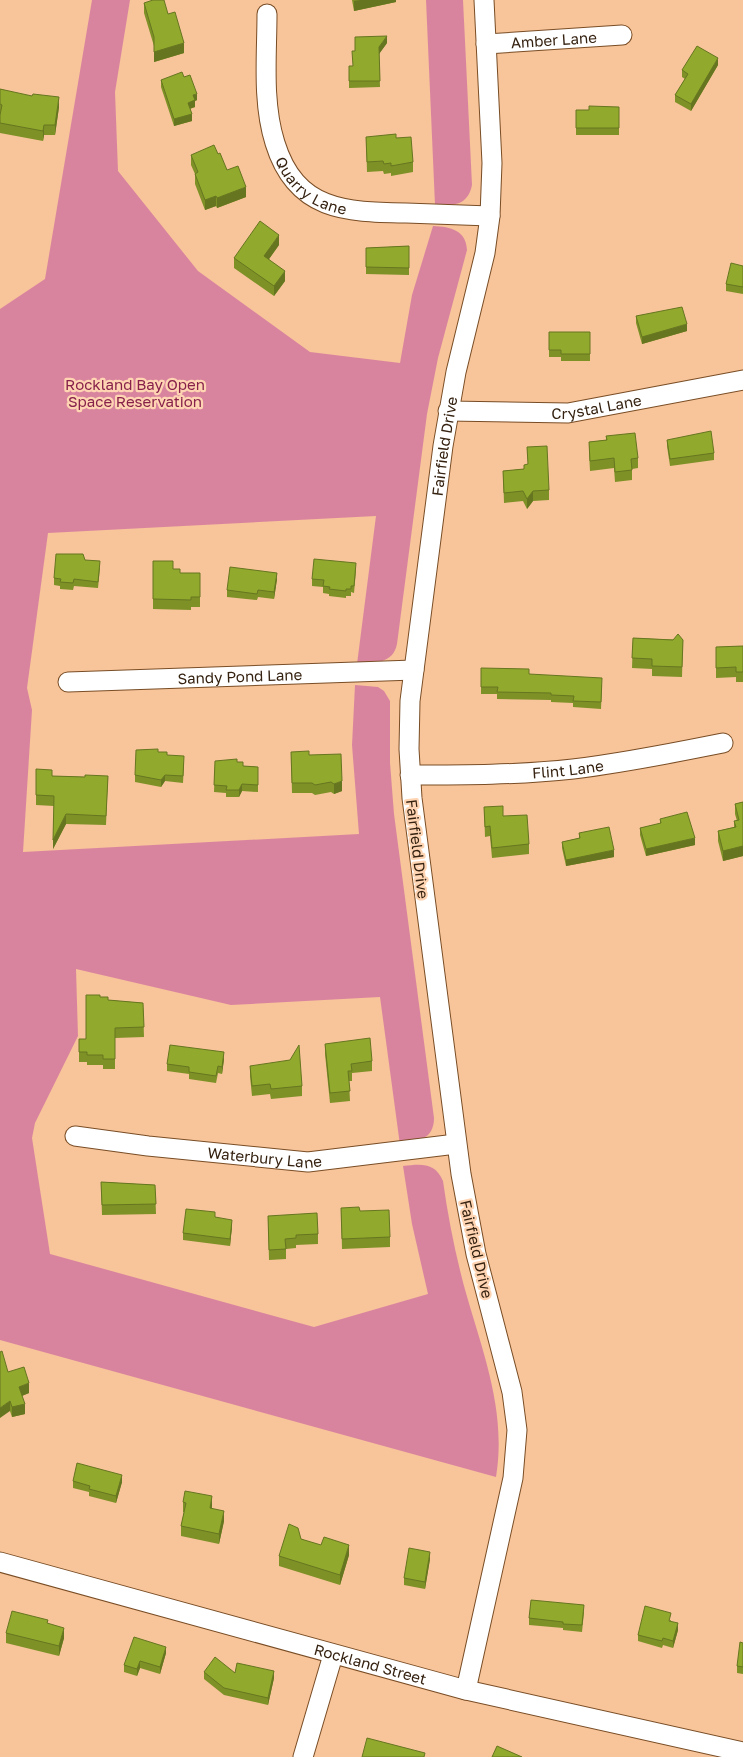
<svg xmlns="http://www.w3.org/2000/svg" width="743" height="1757" viewBox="0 0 743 1757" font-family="'Golos Text',sans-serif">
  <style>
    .green { fill: #d9849f }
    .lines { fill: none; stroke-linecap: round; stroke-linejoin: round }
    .minor-casing { stroke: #794d25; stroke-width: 21 }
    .minor { stroke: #fff; stroke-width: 19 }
    .wall { fill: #7d9127 }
    .shaded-wall { fill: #667620 }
    .building { fill: #91a92d; stroke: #667620 }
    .labels { text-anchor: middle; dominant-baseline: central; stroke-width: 4.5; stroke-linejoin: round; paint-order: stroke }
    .street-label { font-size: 15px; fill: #352211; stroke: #fed4b2 }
    .park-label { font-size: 15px; fill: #87214c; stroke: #fed4b2 }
  </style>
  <rect width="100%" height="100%" fill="#f8c49a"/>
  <path class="green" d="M92,0H130L115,92L118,171L198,271L310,352L400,363L412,295L433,226C451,227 466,230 467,250L438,358L427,414L397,644C393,664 374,663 357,664L376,516L48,533L27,688L32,710L23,852L359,834L352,745L355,685L378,687L384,691L390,701V763L394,814L434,1118C434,1140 417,1141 400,1145L380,997L231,1005L76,969L78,1036L35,1123L32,1138L50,1254L314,1327L428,1294L412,1224L403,1166C421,1164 435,1162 443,1181C448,1217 455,1252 464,1286C482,1351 507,1410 496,1477L0,1340V309L45,279Z
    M426,0H463L472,185C468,206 452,206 435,205Z"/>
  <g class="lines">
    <defs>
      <g id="minor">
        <path id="s1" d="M267,14C267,55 262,102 275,143C296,211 345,212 406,213C434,214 462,215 490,216"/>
        <path id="s2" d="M486,44L622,35"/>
        <path id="s3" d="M448,411L568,413L743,380"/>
        <path id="s4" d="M68,682L414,670"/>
        <path id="s5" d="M410,775C464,775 519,775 573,769C624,763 673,753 723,743"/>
        <path id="s6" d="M75,1136L148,1146L308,1162L456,1144"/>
        <path id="s7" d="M0,1562L466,1690L743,1752"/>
        <path id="s8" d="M466,1690L513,1478L517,1430L512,1392L476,1254L461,1174L412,798L409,749L410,701L443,446L456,372L485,253L490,216L492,163L484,0"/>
        <path d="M303,1757L333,1655"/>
      </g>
    </defs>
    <use href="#minor" class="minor-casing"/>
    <use href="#minor" class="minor"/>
  </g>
  <path class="wall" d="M352,0H396V2L354,11Z
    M144,3L168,14L184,53L154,62V46L144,13Z
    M387,43L379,54L380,87L349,88V66H353L355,51Z
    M718,65L691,111L675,102V95L685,79L682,77V70Z
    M184,77L197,100L195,101V107L190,109L192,121L174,126L161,87V80Z
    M0,89L59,107L55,135H44L43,141L0,133Z
    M619,107V135H576V110H589Z
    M366,137L396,138L413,162V172L391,176V173L384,174L383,171L367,172Z
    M218,154L227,170L246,197L217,208L216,206L205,210L195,184V174L191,165V155Z
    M279,245L269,259L285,281L274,296L234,268V258Z
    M409,246V275L366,274V248Z
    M743,266V294L726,291V284Z
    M636,316L687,331L642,344L636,323Z
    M549,332H590V361H561V357H549Z
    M606,436L638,458V468L632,469V480L615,482L614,468L590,471L589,452V442L606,440Z
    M667,440L714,453V460L670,466L667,446Z
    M527,447L549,490V500L533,501L527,509L523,501L504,503L503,471L524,469L528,464Z
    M85,560L100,568L98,588L74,586L73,590L60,589V586L54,585V578Z
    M153,561L173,569L180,573H200V607H191V610L153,609Z
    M356,570L354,593L351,592V596H346V598L329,596V594L323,593V587L312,586V579Z
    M277,579L274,599L258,597L257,600L227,597V590Z
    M633,638L683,640L682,677L652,676V669L632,668Z
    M743,646V682H736V677L716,678V647Z
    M481,668L602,685L601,709L573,707V703L551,702V700L497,699V694H481Z
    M158,752L184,763L183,783L165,781L161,787L135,782V775Z
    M291,752L309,755L342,791L334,794L331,792L315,795L312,793H292Z
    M215,761L237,762L243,766L258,767V792L242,791L239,797H226V793L214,792Z
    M36,769L52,776L85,777L108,776L106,825L66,824L53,849L54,806L36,805Z
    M743,802V856L723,861L718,841V831L734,827V821H737L735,814V804Z
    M484,807L503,816L529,844V854L492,858L490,836L485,837Z
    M660,819L695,845L646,856L640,835V828L660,824Z
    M579,833L614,857L566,866L562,848V842L579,838Z
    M100,997L108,1000L143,1003L144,1037L115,1038V1069H103V1065H87V1062H79V1039H86Z
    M325,1044L372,1061V1071L352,1073V1081H349L350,1101L330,1103L325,1054Z
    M224,1059L222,1074L218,1073L216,1083L189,1079V1074L167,1071V1064Z
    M250,1066L302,1086V1096L271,1099L270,1094L252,1096L250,1076Z
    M101,1182L155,1185L156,1214L102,1215Z
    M341,1208L360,1211L390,1237V1247L342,1249Z
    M268,1216L318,1234V1244L296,1245V1248L286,1249V1259L269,1260Z
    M215,1218L232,1226L230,1246L183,1240V1233Z
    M8,1372L29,1393L22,1396L25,1414L12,1417L10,1411Z
    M73,1481L122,1482L116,1503L89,1496V1492L73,1488Z
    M183,1502L212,1506V1509L224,1521L219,1544L181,1536V1526L184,1512H183Z
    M301,1539L349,1555L340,1585L279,1566V1556Z
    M430,1559L425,1589L404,1585V1578Z
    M584,1612L582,1632L563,1630V1628L529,1625V1618Z
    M671,1620V1621L678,1630L673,1648L663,1645L662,1648L638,1641V1635Z
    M48,1624L64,1638L59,1656L6,1643V1633Z
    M743,1643V1674L737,1673V1666Z
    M166,1653L160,1674L140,1668L137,1676L124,1672V1665Z
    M204,1672L274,1678L268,1705L224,1695L204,1679Z"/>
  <path class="shaded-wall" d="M360,0H396V2L354,11V1Z
    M387,36V43L379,54V47Z
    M184,43V53L154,62V52Z
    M718,58V65L691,111V104Z
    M197,94V100L195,101V107L188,109V103L193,95Z
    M59,97V107L55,135V125Z
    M192,114V121L174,126V119Z
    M44,125V135L43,141V131Z
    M246,187V197L217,208V198Z
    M216,196V206L205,210V200Z
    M279,235V245L264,266V256Z
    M285,271V281L274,296V286Z
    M687,324V331L642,344V337Z
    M533,491V501L527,509V499Z
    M277,573V579L274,599V592Z
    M165,775V781L161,787V780Z
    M342,781V791L334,794V784Z
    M242,784V791L239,797V790Z
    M66,814V824L53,849V840Z
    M695,838V845L646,856V849Z
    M743,846V856L723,861V851Z
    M614,850V857L566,866V860Z
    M224,1052V1059L222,1074V1067Z
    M232,1220V1226L230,1246V1239Z
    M29,1383V1393L19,1397V1387Z
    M10,1401V1411L0,1418V1408Z
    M25,1404V1414L12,1417V1407Z
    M122,1475V1482L116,1503V1496Z
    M212,1496V1506L210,1518V1508Z
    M224,1511V1521L219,1544V1534Z
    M349,1545V1555L340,1585V1575Z
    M430,1552V1559L425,1589V1582Z
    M678,1623V1630L673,1648V1641Z
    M64,1628V1638L59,1656V1646Z
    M166,1647V1653L160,1674V1667Z
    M140,1661V1668L137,1676V1669Z
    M274,1671V1678L268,1705V1698Z"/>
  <path class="building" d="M153,0H164L168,14L175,12L184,43L154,52V37L144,3Z
    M387,36L379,47L380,81H349V66H353L352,51H355V37Z
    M697,46L718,58L691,104L675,95L688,74L682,70Z
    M182,72L184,77L190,75L197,94L193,95L195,100L188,103L192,114L174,119L161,80Z
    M0,89L32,96L33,94L59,97L55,125H44L43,131L0,123V115L2,105L0,104Z
    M589,106L619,107V128H576V110H589Z
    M396,134V138L411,137L413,162L391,166V163L384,164L383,161L367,162L366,137Z
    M214,145L218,154L220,153L227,170L238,166L246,187L217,198L216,196L205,200L195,174L198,172L191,155Z
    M260,221L279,235L264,256L285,271L274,286L234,258Z
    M409,246V268L366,267V248Z
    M731,263L743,266V287L726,284Z
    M682,307L687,324L642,337L636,316Z
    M549,332H590V354H561V350H549Z
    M711,431L714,453L670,459L667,440Z
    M635,433L638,458L631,459L632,470L615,472L614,458L590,461L589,442L607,440L606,436Z
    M547,446L549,490L533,491L527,499L523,491L504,493L503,471L524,469V465L528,464L527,447Z
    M56,554H83L85,560L100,561L98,582L74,579L73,583L60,582L61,579L54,578Z
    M314,559L356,563L354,586H351V589H346V591L329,589L330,587L323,586L324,580L312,579Z
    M153,561H173V569H180V573H200V597H191V600L153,599Z
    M230,567L277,573L274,592L258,590L257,594L227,590Z
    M678,634L683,640L682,667L652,666V659L632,658L633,638L673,640Z
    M743,646V672H736V667L716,668V647Z
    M481,668L529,669V674L602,678L601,702L573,701L574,696L551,695V693L497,692L498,687H481Z
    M158,749V752H167V755L184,756L183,776L165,775L161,780L135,775L136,750Z
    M309,751V755L341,754L342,781L334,784L331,782L315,785L312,783H292L291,752Z
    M237,759V762H243V766L258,767V785L242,784L239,790H226L227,786L214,785L215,761Z
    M36,769L52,770V776L85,777V775L108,776L106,816L66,814L53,840L54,796L36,795Z
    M743,802V846L723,851L718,831L736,827L734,821L739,820L735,804Z
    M503,806V816L527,815L529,844L492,848L490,826L485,827L484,807Z
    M687,812L695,838L646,849L640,828L661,823L660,819Z
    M609,827L614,850L566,860L562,842L580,838L579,833Z
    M86,995H100V997H108V1000L143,1003L144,1027L115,1028V1059H103V1055H87V1052H79V1039H86Z
    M370,1038L372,1061L351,1064L352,1071H348L350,1091L330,1093L325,1044Z
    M170,1045L224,1052L222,1067L218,1066L216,1076L189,1072V1067L167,1064Z
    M299,1045L302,1086L271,1089L270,1084L252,1086L250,1066L290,1060Z
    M101,1182L155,1185L156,1204L102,1205Z
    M359,1207L360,1211L389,1210L390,1237L342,1239L341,1208Z
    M186,1209L215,1212V1217L232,1220L230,1239L183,1233Z
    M317,1213L318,1234L296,1235V1238L285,1239L286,1249L269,1250L268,1216Z
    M2,1351L8,1372L24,1367L29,1383L19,1387L25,1404L12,1407L10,1401L0,1408V1352Z
    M77,1463L122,1475L116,1496L89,1489L90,1486L73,1481Z
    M185,1491L212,1496L210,1508L224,1511L219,1534L181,1526L186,1503L183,1502Z
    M289,1524L298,1528L301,1539L321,1545L324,1537L349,1545L340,1575L279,1556Z
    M409,1548L430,1552L425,1582L404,1578Z
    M531,1600L584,1605L582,1625L563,1624V1622L529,1618Z
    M645,1606L671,1613L669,1621L678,1623L673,1641L663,1638L662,1641L638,1635Z
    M12,1611L48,1620L47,1623L64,1628L59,1646L6,1633Z
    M134,1637L166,1647L160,1667L140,1661L137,1669L124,1665Z
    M740,1642L743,1643V1667L737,1666Z
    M215,1657L235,1673L237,1663L274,1671L268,1698L224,1688L204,1672Z
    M367,1738L425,1753L424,1757H362Z
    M497,1746L522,1757H492Z"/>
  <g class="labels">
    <g class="street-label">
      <text stroke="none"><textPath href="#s2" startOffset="68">Amber Lane</textPath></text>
      <text stroke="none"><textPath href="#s1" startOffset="189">Quarry Lane</textPath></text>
      <text stroke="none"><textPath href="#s3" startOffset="149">Crystal Lane</textPath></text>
      <text stroke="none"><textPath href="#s8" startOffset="1261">Fairfield Drive</textPath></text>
      <text stroke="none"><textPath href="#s4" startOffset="172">Sandy Pond Lane</textPath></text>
      <text stroke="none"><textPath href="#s5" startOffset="158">Flint Lane</textPath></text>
      <text transform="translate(418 849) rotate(83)">Fairfield Drive</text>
      <text stroke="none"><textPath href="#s6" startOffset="191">Waterbury Lane</textPath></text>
      <text transform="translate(477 1249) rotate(77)">Fairfield Drive</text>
      <text stroke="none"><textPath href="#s7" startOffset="384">Rockland Street</textPath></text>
    </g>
    <g class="park-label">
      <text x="135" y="384">Rockland Bay Open<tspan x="135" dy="17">Space Reservation</tspan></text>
    </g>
  </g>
</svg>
